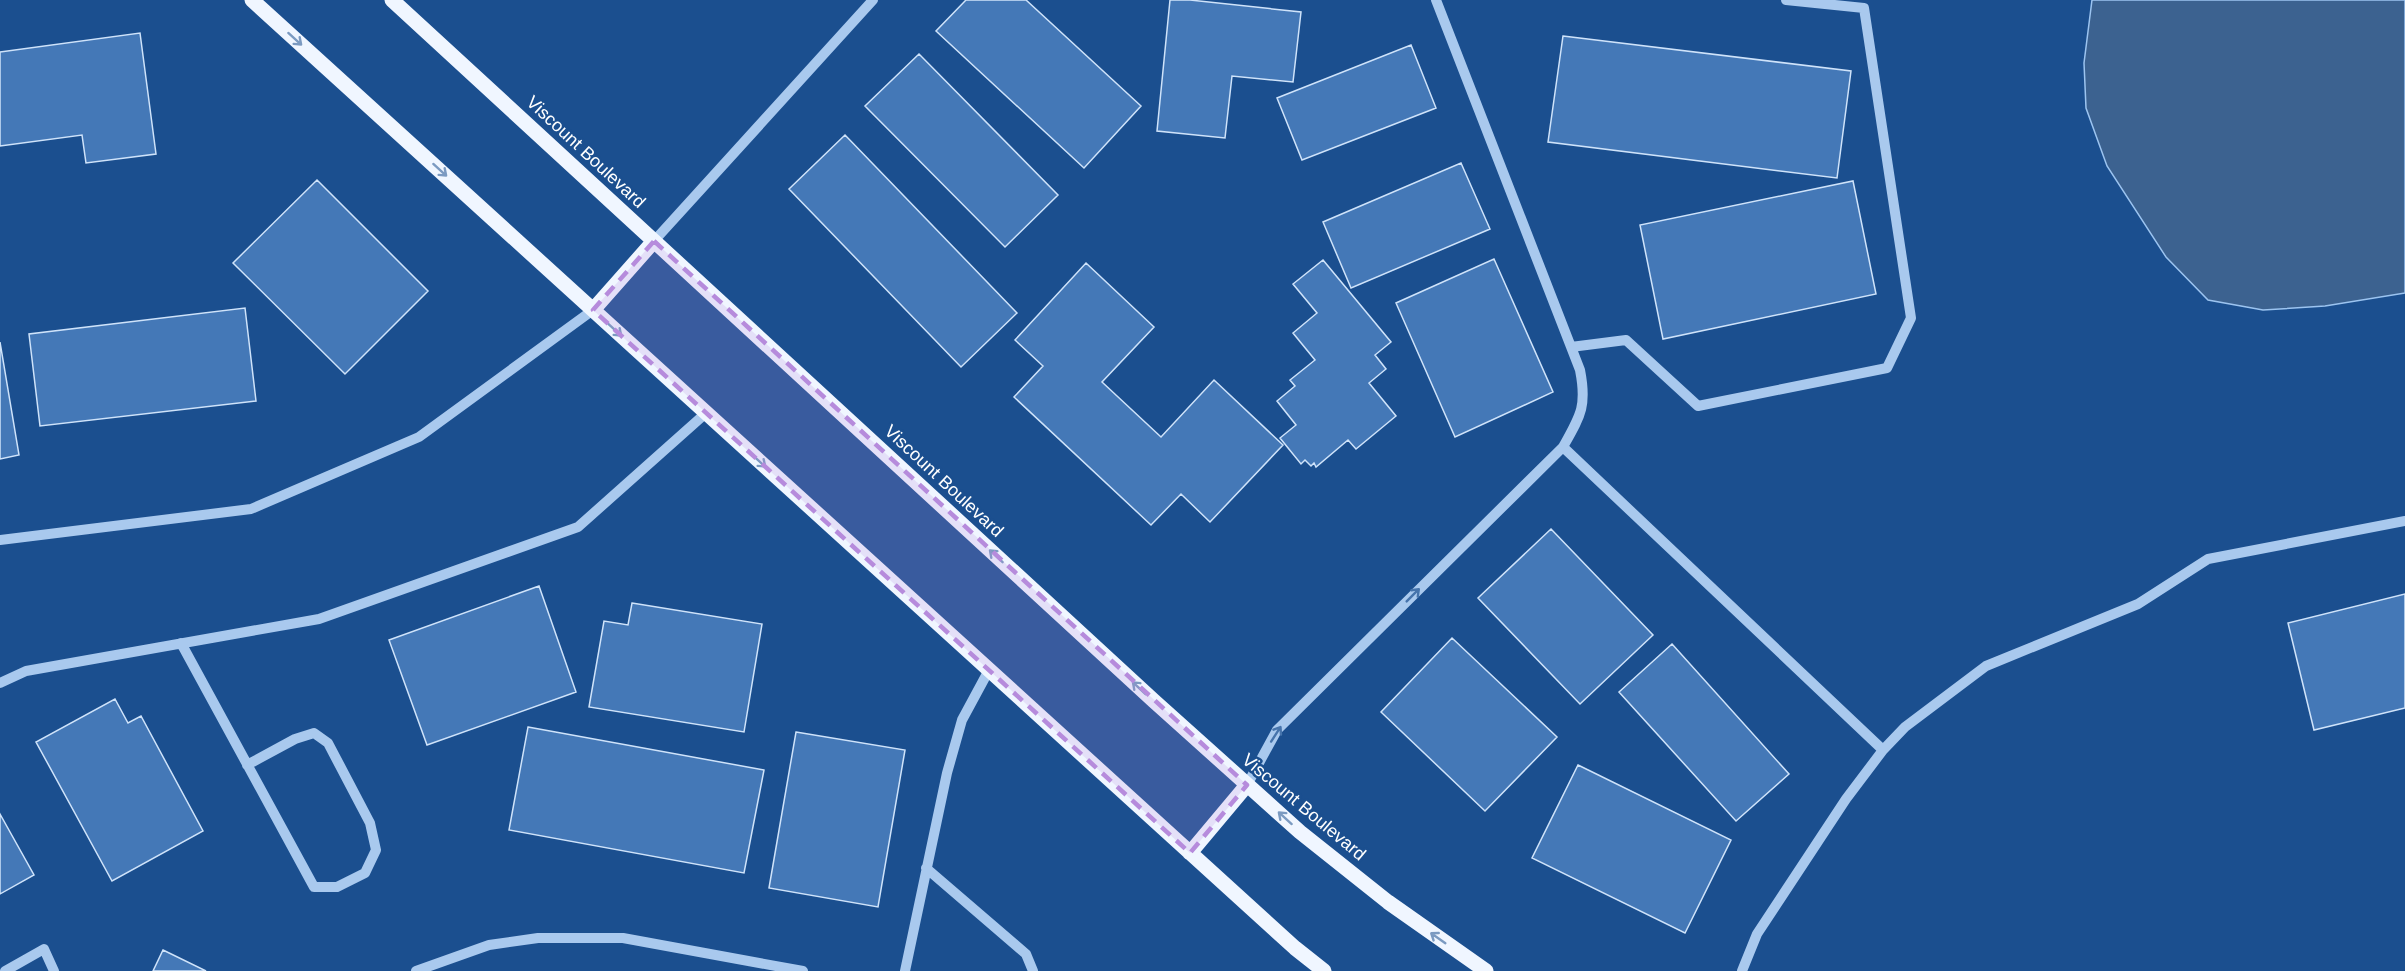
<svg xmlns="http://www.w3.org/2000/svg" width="2405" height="971" viewBox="0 0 2405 971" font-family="Helvetica,sans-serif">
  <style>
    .water { fill: #3c6290; stroke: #9cc4f0; stroke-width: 1.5 }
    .building { fill: #4478b7; stroke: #cfe3fa; stroke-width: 1.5 }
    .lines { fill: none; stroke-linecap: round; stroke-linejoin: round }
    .minor { stroke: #a9c9ee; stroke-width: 10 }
    .major { stroke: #f0f6ff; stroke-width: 15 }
    .oneway { stroke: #7b9ac1 }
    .oneway2 { stroke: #4674ac }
    .marked { fill: #b68bdc; fill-opacity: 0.2; stroke: #b68bdc; stroke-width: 4.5; stroke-dasharray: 12 8; stroke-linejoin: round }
    .labels { text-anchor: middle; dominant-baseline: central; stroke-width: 5; stroke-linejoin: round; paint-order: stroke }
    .street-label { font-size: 18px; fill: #fff; stroke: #1b4f8f }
  </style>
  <rect width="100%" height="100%" fill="#1b4f8f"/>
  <path class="water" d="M2092,0H2405V293L2325,306L2263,310L2208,300L2166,257L2107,166L2086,108L2084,63Z"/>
  <path class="building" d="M966,0H1026L1141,106L1084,168L936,31Z
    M1170,0H1190L1301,12L1293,82L1232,76L1225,138L1157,131Z
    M140,33L156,154L86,163L82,135L0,146V52Z
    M1563,36L1851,71L1837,178L1548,142Z
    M1411,45L1436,108L1302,160L1277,98Z
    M919,54L1058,195L1005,247L865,106Z
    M845,135L1017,313L961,367L789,189Z
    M1461,163L1490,229L1351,288L1323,222Z
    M317,180L428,291L345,374L233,263Z
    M1853,181L1876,294L1663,339L1640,225Z
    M1494,259L1553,392L1455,437L1396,303Z
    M1323,260L1391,342L1375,355L1386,369L1369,383L1396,416L1356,449L1348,440L1316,467L1314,463L1311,466L1305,460L1301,464L1280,438L1296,425L1277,401L1295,386L1290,380L1315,360L1293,333L1317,313L1293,284Z
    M1086,263L1154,327L1102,382L1161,437L1214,380L1283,445L1210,522L1181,494L1151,525L1014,397L1043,366L1015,340Z
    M245,308L256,401L40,426L29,334Z
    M0,342L19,455L0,459Z
    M1551,529L1653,635L1580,704L1478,598Z
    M539,586L576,692L427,745L389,640Z
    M2405,594V708L2314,730L2288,623Z
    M632,603L762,624L744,732L589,707L604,621L628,625Z
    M1452,638L1557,737L1485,811L1381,712Z
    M1672,644L1789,774L1736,821L1619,692Z
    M115,699L128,723L141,716L203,831L112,881L36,742Z
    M528,727L764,770L744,873L509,830Z
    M796,732L905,750L878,907L769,888Z
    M1578,765L1731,840L1685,933L1532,858Z
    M0,814L34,875L0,894Z
    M163,950L206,971H153Z"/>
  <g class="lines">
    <path class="minor" d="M654,241L873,0
      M1571,347L1626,340L1698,406L1887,368L1911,318L1864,8L1786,0
      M1563,447L1883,750
      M0,540L251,509L419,437L593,310
      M181,643L314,887H337L365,873L376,850L370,823L328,743L314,733L295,739L247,765
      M0,683L26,671L319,619L578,527L706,413
      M1247,785L1277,730L1563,447C1581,415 1587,406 1580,370L1436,0
      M926,868L1026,954L1033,971
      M5,971L44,949L54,971
      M416,971L489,945L538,938H623L803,971
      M905,971L947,773L962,720L989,670
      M1742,971L1757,934L1846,799L1883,750L1905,727L1986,666L2138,604L2208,559L2405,521"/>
    <path class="major" d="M252,0L1295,948L1324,971
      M392,0L1154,701L1300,832L1388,902L1486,971
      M593,310L654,241
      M1190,853L1247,785"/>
  </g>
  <defs><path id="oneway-shaft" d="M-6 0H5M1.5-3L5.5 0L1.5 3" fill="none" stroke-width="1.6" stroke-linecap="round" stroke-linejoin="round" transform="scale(1.5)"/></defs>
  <g class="oneway">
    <use href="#oneway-shaft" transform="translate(295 39) rotate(42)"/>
    <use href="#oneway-shaft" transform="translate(440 170) rotate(42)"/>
    <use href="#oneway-shaft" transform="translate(615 330) rotate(42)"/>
    <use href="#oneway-shaft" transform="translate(759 461) rotate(42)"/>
    <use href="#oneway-shaft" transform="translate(996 556) rotate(-137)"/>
    <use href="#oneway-shaft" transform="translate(1139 688) rotate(-137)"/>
    <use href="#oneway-shaft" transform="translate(1285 818) rotate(-138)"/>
    <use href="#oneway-shaft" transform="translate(1438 938) rotate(-145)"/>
  </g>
  <g class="oneway2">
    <use href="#oneway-shaft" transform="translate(1413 595) rotate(-45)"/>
    <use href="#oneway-shaft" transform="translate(1276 734) rotate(-57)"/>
  </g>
  <path class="marked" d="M654,241L1247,785L1190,853L593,310Z"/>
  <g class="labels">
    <g class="street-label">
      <text transform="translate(586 152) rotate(43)">Viscount Boulevard</text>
      <text transform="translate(944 481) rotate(43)">Viscount Boulevard</text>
      <text transform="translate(1304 807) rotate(40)">Viscount Boulevard</text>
    </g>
  </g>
</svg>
